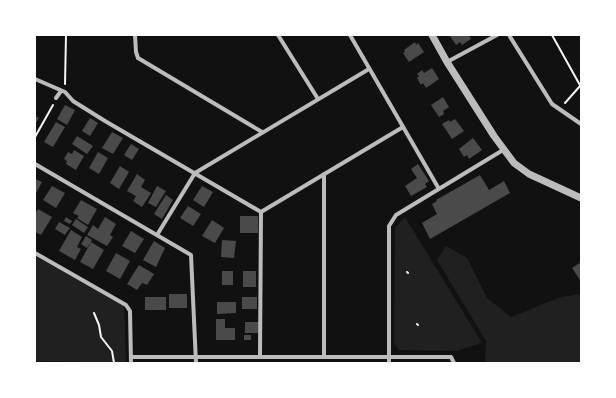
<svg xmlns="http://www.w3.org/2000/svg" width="616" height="398" viewBox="0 0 616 398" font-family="Inter,sans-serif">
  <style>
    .green { fill: #202020 }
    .building { fill: #4a4a4a }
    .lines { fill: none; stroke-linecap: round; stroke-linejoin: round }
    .path { stroke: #f5f5f5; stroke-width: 2 }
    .minor { stroke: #bcbcbc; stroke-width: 4 }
    .tertiary { stroke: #bcbcbc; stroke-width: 7 }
  </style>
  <rect width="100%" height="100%" fill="#111"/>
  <path class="green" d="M405,217L482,343L456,351L399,350L394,344L395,228Z
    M446,246L467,258L487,298L511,317L561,297L581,294V363H485L486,341L437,260Z
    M35,256L124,306L126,363L35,361Z"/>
  <path class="building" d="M452,35H469L471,39L462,45L460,42L456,45L450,36Z
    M415,42L416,45L418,43L424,52L409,62L403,53L405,52L404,50Z
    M432,68L439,79L426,88L423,83L421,85L417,78L419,76L417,74L422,70L424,73Z
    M443,97L449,107L443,111L444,114L439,117L431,105Z
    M65,105L75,110L67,125L57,119Z
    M35,116L39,118L35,124Z
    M90,118L98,123L90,136L82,131Z
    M455,119L464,131L452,139L442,124L449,120L450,122Z
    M56,122L65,127L53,147L44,142Z
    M112,132L123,138L113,154L102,148Z
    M77,136L93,146L87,154L72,144Z
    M473,138L482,150L469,159L467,155L464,157L459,149Z
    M131,144L139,149L132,160L124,155Z
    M74,150L84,156L76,170L66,164L67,161L64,159L68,152L72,154Z
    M98,152L108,158L99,174L89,168Z
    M418,164L429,181L425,184L427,187L411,196L405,186L417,178L411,169Z
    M120,166L129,172L119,189L110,183Z
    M137,174L145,180L141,187L151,193L142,207L133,201L136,196L127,191Z
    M480,175L489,190L504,181L510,193L430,239L422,223L437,214L432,204L437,201L436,200Z
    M35,179L42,182L35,195Z
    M52,186L65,193L56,208L43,200Z
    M157,186L166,191L156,207L148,203Z
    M202,186L213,192L204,207L193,200Z
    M166,195L173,200L162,219L154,214Z
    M81,200L97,209L88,225L77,218L79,216L73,213Z
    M188,206L201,214L193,226L180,218Z
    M38,209L52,217L41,235L35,232V214Z
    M240,216H258V233H240Z
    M66,217L72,221L70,224L64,221Z
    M105,217L116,224L110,235L113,237L107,246L87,235L93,225L98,229Z
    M76,219L88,227L84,233L72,225Z
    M212,220L224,228L215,243L202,236Z
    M59,222L70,228L65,235L55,229Z
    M71,230L82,237L77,247L81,249L75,260L59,251Z
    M131,231L144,239L135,253L122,246Z
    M86,236L92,240L87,248L81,244Z
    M222,240L236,241L234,258L221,257Z
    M154,241L165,248L156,267L143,260Z
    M91,242L104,250L93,269L80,262Z
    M116,253L130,261L120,279L106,271Z
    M581,262V279L580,280L572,268Z
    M139,265L154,274L147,285L142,283L137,290L127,284Z
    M222,271H233V285H222Z
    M243,271H256V287H243Z
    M169,294H187V308H169Z
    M145,297H166V310H145Z
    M242,297H257V309H242Z
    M217,302H236V313L217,314Z
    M216,319H225V328H235V340H216Z
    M245,322H259V333H245Z
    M244,335H251V340H244Z"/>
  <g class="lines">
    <path class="path" d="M552,35L581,87
      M65,84L66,35
      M565,103L580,86
      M35,137L53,105
      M407,272L408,273
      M94,313L99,325L101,337L112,351L114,363
      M417,324L418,325"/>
    <path class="minor" d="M135,35L136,52L138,58L262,132
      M278,35L318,99
      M350,35L439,189
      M509,35L552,104L581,124
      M447,62L497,35
      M35,79L65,92L73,101L105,121L261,212
      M56,98L61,91
      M35,164L191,255L196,363
      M261,212L403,127
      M157,235L195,173L369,69
      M35,253L126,305L130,311L131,363
      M131,357H451L454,363
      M260,357L261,212
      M324,357V174
      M389,363V226L396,215L503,150"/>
    <path class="tertiary" d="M432,35L447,62L494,136L514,163L529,174L581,198"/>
  </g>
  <rect width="616" height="398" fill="none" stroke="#ffffff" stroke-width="72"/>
</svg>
